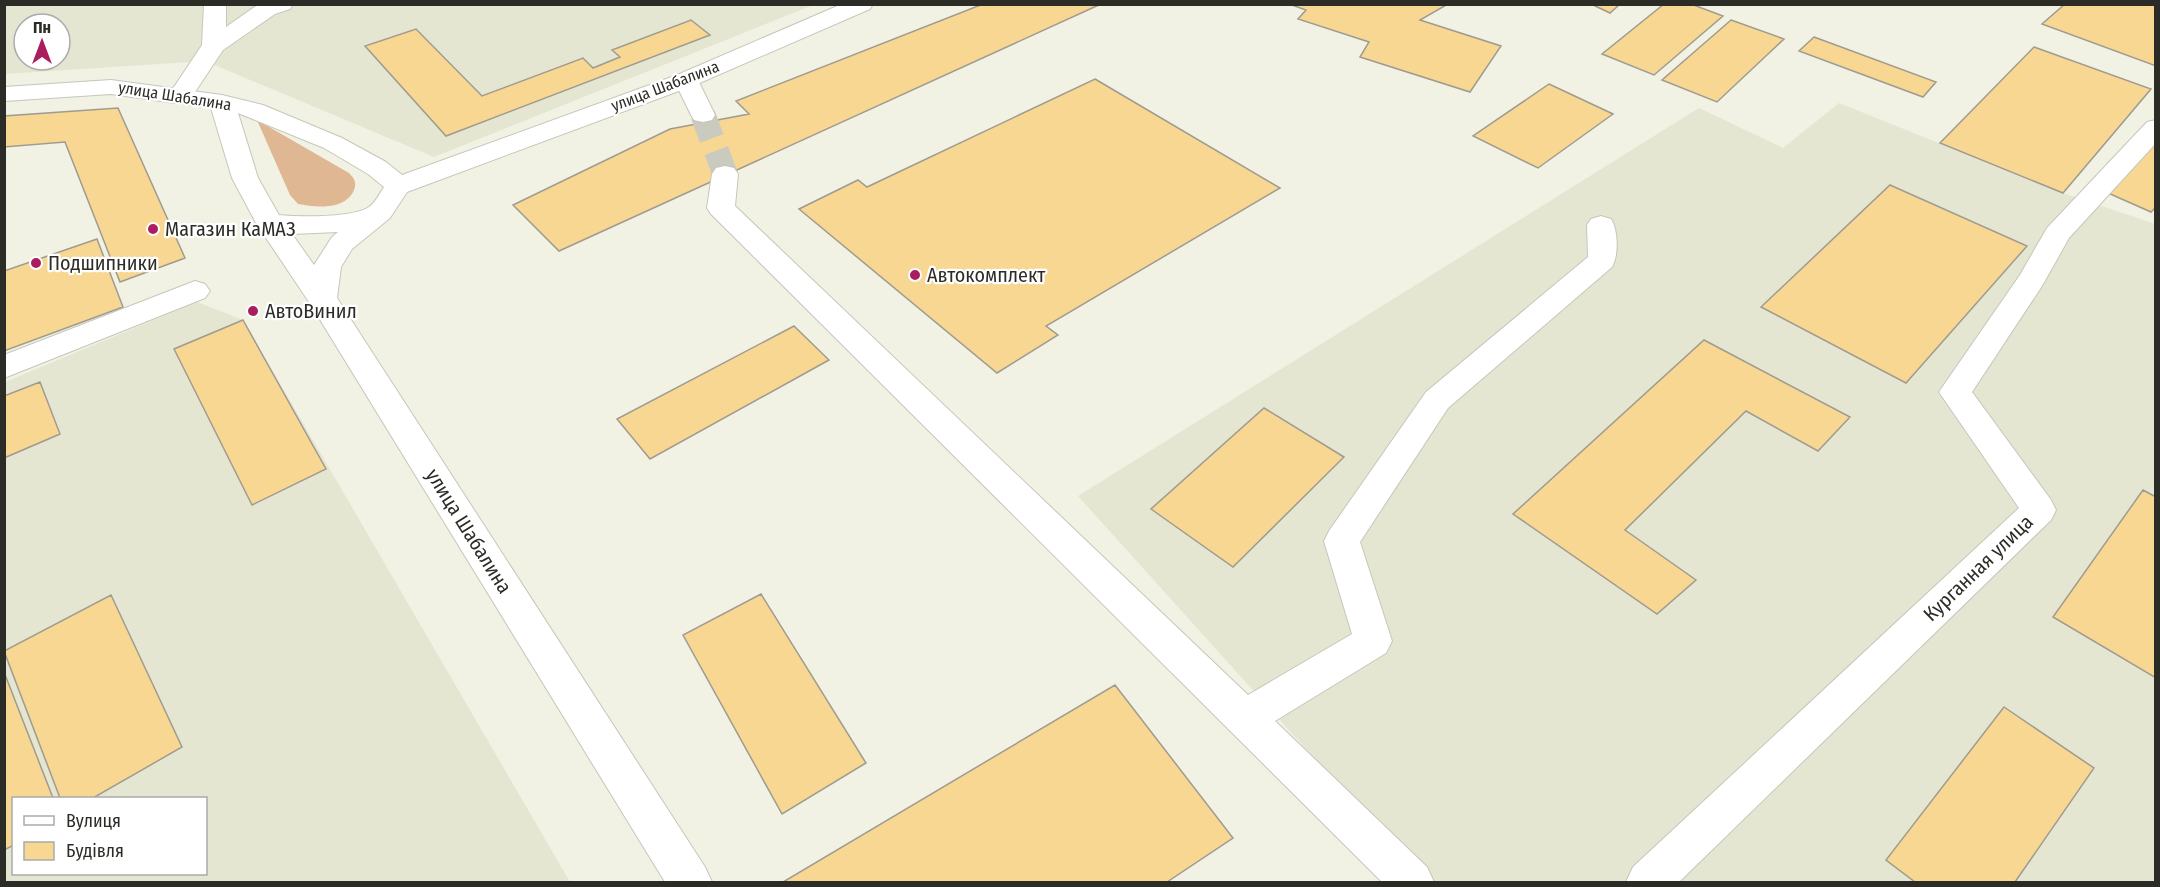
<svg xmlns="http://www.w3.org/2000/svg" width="2160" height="887" viewBox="0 0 2160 887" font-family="'Fira Sans Condensed',sans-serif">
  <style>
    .built { fill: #e5e6d1; fill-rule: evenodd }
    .green { fill: #dfb793 }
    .building { fill: #f7d792; stroke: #a09b90; stroke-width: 1.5 }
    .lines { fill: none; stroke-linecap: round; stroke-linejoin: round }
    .minor-tunnel { stroke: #cacabe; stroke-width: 25; stroke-dasharray: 25 13; stroke-linecap: butt }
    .minor-casing { stroke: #c6c6ba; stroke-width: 2 }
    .major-casing { stroke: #c6c6ba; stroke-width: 2 }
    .minor { fill: #fff; fill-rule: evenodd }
    .major { fill: #fff; fill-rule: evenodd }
    .poi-dot { fill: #aa1e5e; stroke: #fff; stroke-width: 2 }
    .labels { text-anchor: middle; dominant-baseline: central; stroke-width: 4.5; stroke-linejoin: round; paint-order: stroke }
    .far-street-label { font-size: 16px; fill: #2c2c27; stroke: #fff }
    .poi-label { font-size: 20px; fill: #2c2c27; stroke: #fff; text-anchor: start }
    .street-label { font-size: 20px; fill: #2c2c27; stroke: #fff }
  </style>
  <rect width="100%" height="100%" fill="#f1f1e4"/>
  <path class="built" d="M5,5H813L434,157L205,61L5,74ZM24,24H60V60H24Z
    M1839,103L2063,193L2155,224V882H1426L1078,496L1699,108L1783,148Z
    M197,302L243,320L570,882H5V382ZM14,798H206V874H14Z"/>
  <path class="green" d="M257,120L349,173C354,178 357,183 354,190C345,211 315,207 298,204L290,195Z"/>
  <path class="building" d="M983,4H1101L559,251L513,205L670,129L749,114L736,101Z
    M1289,4H1448L1420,20L1501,46L1470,92L1360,57L1369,42L1298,19L1306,10Z
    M1591,4H1620L1610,13Z
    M1664,4H1691L1723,16L1654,75L1602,54Z
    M2065,4H2156V66L2042,24Z
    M691,20L710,35L446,136L365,46L416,29L482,96L583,58L593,68L620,57L612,50Z
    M1731,20L1784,39L1717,102L1662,80Z
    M1814,37L1936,82L1923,97L1799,51Z
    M2034,47L2151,89L2063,193L1940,143Z
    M1095,79L1280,188L1046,326L1058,335L997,373L799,209L858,180L867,187Z
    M1549,84L1613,114L1538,168L1473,136Z
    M118,108L185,258L120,282L65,142L4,147V116Z
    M2156,132V207L2151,212L2099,189Z
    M1890,185L2027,246L1906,383L1761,307Z
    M97,239L123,307L4,351V271Z
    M243,320L326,469L252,505L174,349Z
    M794,326L829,360L650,459L617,419Z
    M1704,340L1850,417L1818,451L1746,411L1625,530L1696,580L1657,614L1513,514Z
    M40,382L60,434L4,458V396Z
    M1264,408L1344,457L1233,567L1151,509Z
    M2143,490L2156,497V678L2053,617Z
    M761,594L866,763L782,814L683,635Z
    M111,595L182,747L93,798H60L4,651Z
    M4,672L53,798H14V845L4,850Z
    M1115,685L1233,838L1167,882H783Z
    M2004,707L2094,768L2015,882H1915L1886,860Z"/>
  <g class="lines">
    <path class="minor-tunnel" d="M703,115L725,174"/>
    <defs>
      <path id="minor" d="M204,4H226V27L259,4H293L290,9L275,14L223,50L189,101L180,103L171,101L168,96L202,45Z
        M686,73L695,75L698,80L715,115L712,120L703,122L694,120L691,115L674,80L677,75Z
        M2156,120V143L2069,238L2042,286L1972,392L2051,500L2056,510L2051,520L1679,882H1626L1633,867L2019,508L1939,392L2020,275L2047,228L2147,122Z
        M725,166L734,168L738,174L735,206L1248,695L1352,634L1324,541L1329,531L1426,392L1588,257L1587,225L1591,219L1601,216L1611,219C1618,230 1619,255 1612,267L1448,408L1360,542L1392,641L1386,653L1275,721L1427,867L1434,882H1382L711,214L707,208L712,174L716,168Z
        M195,281L205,284L210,291L205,298L4,378V355Z"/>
      <path id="major" d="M842,4H873L870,9L695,85L407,192L390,218L352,249L341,267L337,298L705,867L712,882H665L311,305L256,223L232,178L211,108L111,94L4,101V87L111,80L222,95L263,105L342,138L386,162L402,175L677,75ZM238,113L324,148L368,174L384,187C380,193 375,203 369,207C353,218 299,217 279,215L258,178ZM338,232L332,237L314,265L292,234Z"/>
    </defs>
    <use href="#minor" class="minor-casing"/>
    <use href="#major" class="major-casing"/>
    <use href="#minor" class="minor"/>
    <use href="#major" class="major"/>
  </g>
  <g class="poi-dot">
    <circle cx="153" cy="229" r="6"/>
    <circle cx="36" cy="263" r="6"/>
    <circle cx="915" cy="275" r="6"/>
    <circle cx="253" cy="311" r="6"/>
  </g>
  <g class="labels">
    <g class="far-street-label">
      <text transform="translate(665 86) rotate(-21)">улица Шабалина</text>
      <text transform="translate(175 96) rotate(9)">улица Шабалина</text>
    </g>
    <g class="poi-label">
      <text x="165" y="229">Магазин КаМАЗ</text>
      <text x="48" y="263">Подшипники</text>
      <text x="927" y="275">Автокомплект</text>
      <text x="265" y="311">АвтоВинил</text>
    </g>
    <g class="street-label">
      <text transform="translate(469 531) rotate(58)">улица Шабалина</text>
      <text transform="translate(1978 568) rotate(-44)">Курганная улица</text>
    </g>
  </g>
  <rect width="2160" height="887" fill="none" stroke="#2c2c27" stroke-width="12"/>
  <rect x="12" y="797" width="195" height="78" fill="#ffffff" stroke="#ababa9" stroke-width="1.5"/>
  <rect x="24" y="816" width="30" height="9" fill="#ffffff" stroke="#ababa9" stroke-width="1.5"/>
  <text x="66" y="827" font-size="18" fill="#2c2c27">Вулиця</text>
  <rect x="24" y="842" width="30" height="18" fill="#f7d792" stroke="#ababa9" stroke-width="1.5"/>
  <text x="66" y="857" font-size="18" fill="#2c2c27">Будівля</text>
  <g transform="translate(42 42)"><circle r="28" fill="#ffffff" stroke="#ababa9" stroke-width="1.5"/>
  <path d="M0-4.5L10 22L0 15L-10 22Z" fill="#aa1e5e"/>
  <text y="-9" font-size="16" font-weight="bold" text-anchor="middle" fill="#2c2c27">Пн</text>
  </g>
</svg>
